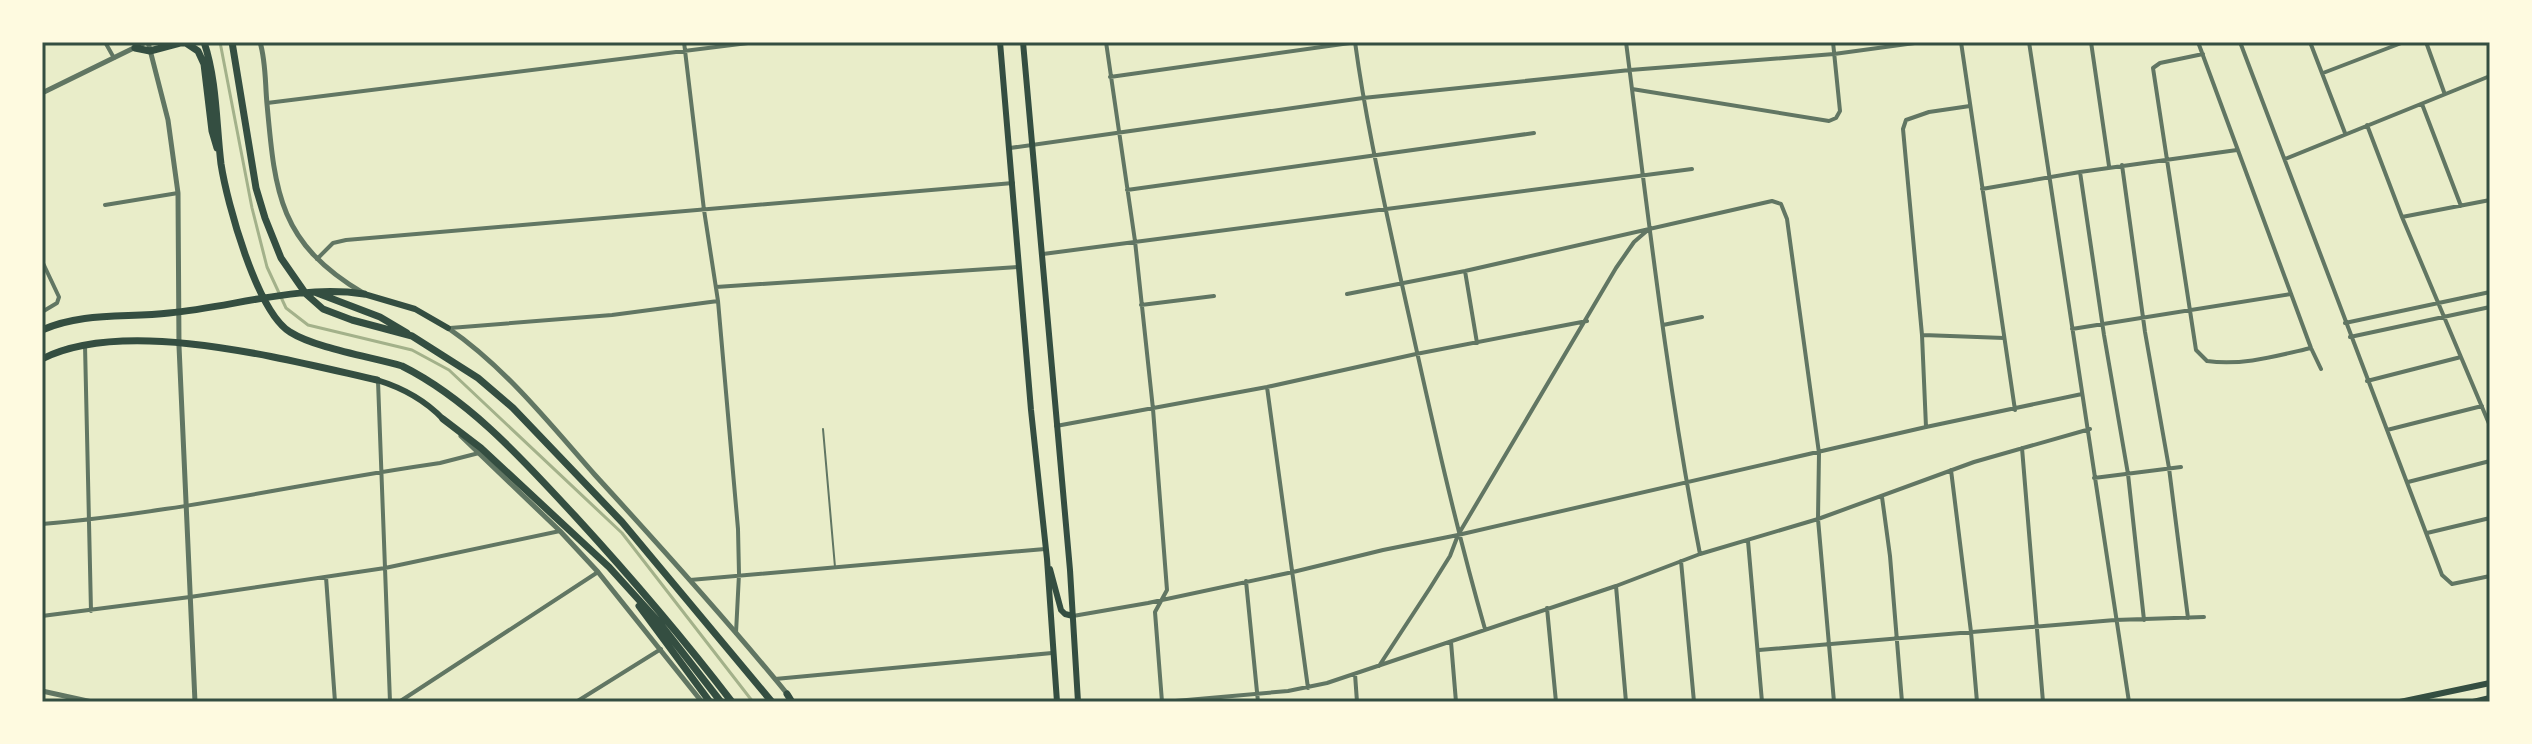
<svg xmlns="http://www.w3.org/2000/svg" width="2532" height="744" viewBox="0 0 2532 744" font-family="'Work Sans',sans-serif">
  <style>
    .lines { fill: none; stroke-linecap: round; stroke-linejoin: round }
    .stream { stroke: #a3b18a; stroke-width: 3 }
    .service { stroke: #617663; stroke-width: 2 }
    .minor { stroke: #617663; stroke-width: 4 }
    .tertiary { stroke: #617663; stroke-width: 5 }
    .secondary { stroke: #344e41; stroke-width: 6 }
    .primary { stroke: #344e41; stroke-width: 7 }
    .neatline { fill: none; stroke: #344e41; stroke-width: 3 }
  </style>
  <rect width="100%" height="100%" fill="#e9edc9"/>
  <g class="lines">
    <path class="stream" d="M220,42L252,208L267,267L286,308L308,325L412,350L449,370L622,533L753,702"/>
    <path class="service" d="M823,429L835,567"/>
    <path class="minor" d="M105,42L114,58
      M684,42L704,210L718,301L738,529L739,574L736,633
      M1106,42L1135,241L1153,409L1167,590L1155,612L1162,702
      M1355,42C1366,123 1384,201 1401,280C1427,397 1452,514 1485,629
      M1626,42C1648,213 1667,385 1700,554
      M1961,42L2015,410
      M2029,42L2129,702
      M2091,42L2109,166
      M2198,42L2311,348L2321,369
      M2240,42L2442,575L2452,584L2490,576
      M2310,42L2345,133
      M2426,42L2444,92
      M2203,54L2160,63L2153,68L2196,350L2207,361C2242,366 2276,356 2311,348
      M2323,73L2404,42
      M1110,77L1357,42
      M1632,89L1829,121L1836,118L1840,111L1833,42
      M267,103L756,42
      M2422,104L2461,206
      M2367,125L2402,217L2490,426
      M1010,148L1363,98L1630,70L1834,54L1922,42
      M2285,159L2490,76
      M2122,165L2145,332L2169,468L2188,618
      M2080,172L2104,335L2128,474L2144,620
      M1982,189L2080,172L2237,150
      M1127,190L1534,133
      M105,205L178,193
      M2402,217L2490,200
      M1043,254L1692,169
      M317,259L333,243L346,240L1013,183
      M42,261L59,297L57,303L42,312
      M1465,271L1477,343
      M716,287L1018,267
      M1347,294L1465,271L1772,201L1781,204L1787,219L1819,453L1818,519L1834,702
      M1141,305L1214,296
      M2345,323L2490,292
      M1663,325L1702,317
      M450,328L612,315L718,301
      M2072,329L2291,294
      M1923,335L2004,338
      M2350,337L2490,307
      M85,345L91,611
      M378,381L390,702
      M2367,381L2461,357
      M1267,387L1308,688
      M1056,426L1267,387L1416,354L1587,321
      M1926,427L1922,335L1903,129L1906,120L1929,112L1970,106
      M2387,430L2482,406
      M2022,448L2043,702
      M1951,470L1971,632L1977,702
      M2094,478L2181,467
      M2408,482L2490,461
      M1882,497L1890,556L1902,702
      M42,524C176,513 307,482 440,463L479,453
      M2427,533L2490,518
      M1748,541L1762,702
      M1681,561L1694,702
      M326,577L335,702
      M690,580L1045,549
      M1246,581L1258,702
      M1616,586L1626,702
      M1547,608L1556,702
      M42,616L190,597L385,568L560,531
      M1073,616L1148,603L1293,572L1383,550L1458,535L1926,427L2082,394
      M1451,642L1456,702
      M1759,650L2115,620L2204,617
      M1379,666L1430,588L1450,556L1458,535L1616,268L1634,242L1649,229
      M1355,674L1357,702
      M775,679L1052,653
      M399,702L598,572
      M576,702L661,649
      M1164,702L1288,691L1327,683L1616,586L1700,554L1818,519L1974,462L2090,429"/>
    <path class="tertiary" d="M148,42L168,120L178,193L179,346L195,702
      M260,42C266,62 265,83 267,104C275,193 279,243 363,293
      M42,93L146,42
      M448,328C505,367 550,424 595,475C661,547 727,620 789,696
      M461,436L560,531L598,572L702,702
      M42,691L92,702"/>
    <path class="secondary" d="M1000,42L1031,410L1047,559L1057,702
      M1023,42L1070,570L1078,702
      M364,294L415,309L448,328
      M377,380C403,388 424,399 443,419
      M1050,569L1061,610L1065,614L1073,616
      M2400,702L2490,683
      M2473,702L2490,698"/>
    <path class="primary" d="M139,42L135,48L150,51L180,43H186L198,51L204,64L212,131L217,148
      M204,42C217,81 216,123 221,164C227,203 257,312 290,332C315,348 371,357 402,366C470,400 524,461 575,516C630,576 683,638 732,702
      M232,42L256,188L265,218L281,258L306,294L323,309L352,320L412,336L478,378L513,408L622,522L772,702
      M317,293L380,317L407,333
      M42,330C83,312 125,318 169,313C233,307 300,284 364,294
      M42,359C126,316 287,360 377,380
      M443,419L481,448L609,567L658,621L721,702
      M639,606L710,702
      M787,694L792,702"/>
  </g>
  <rect width="2532" height="744" fill="none" stroke="#fefae0" stroke-width="88"/>
  <rect x="44" y="44" width="2444" height="656" class="neatline"/>
</svg>
